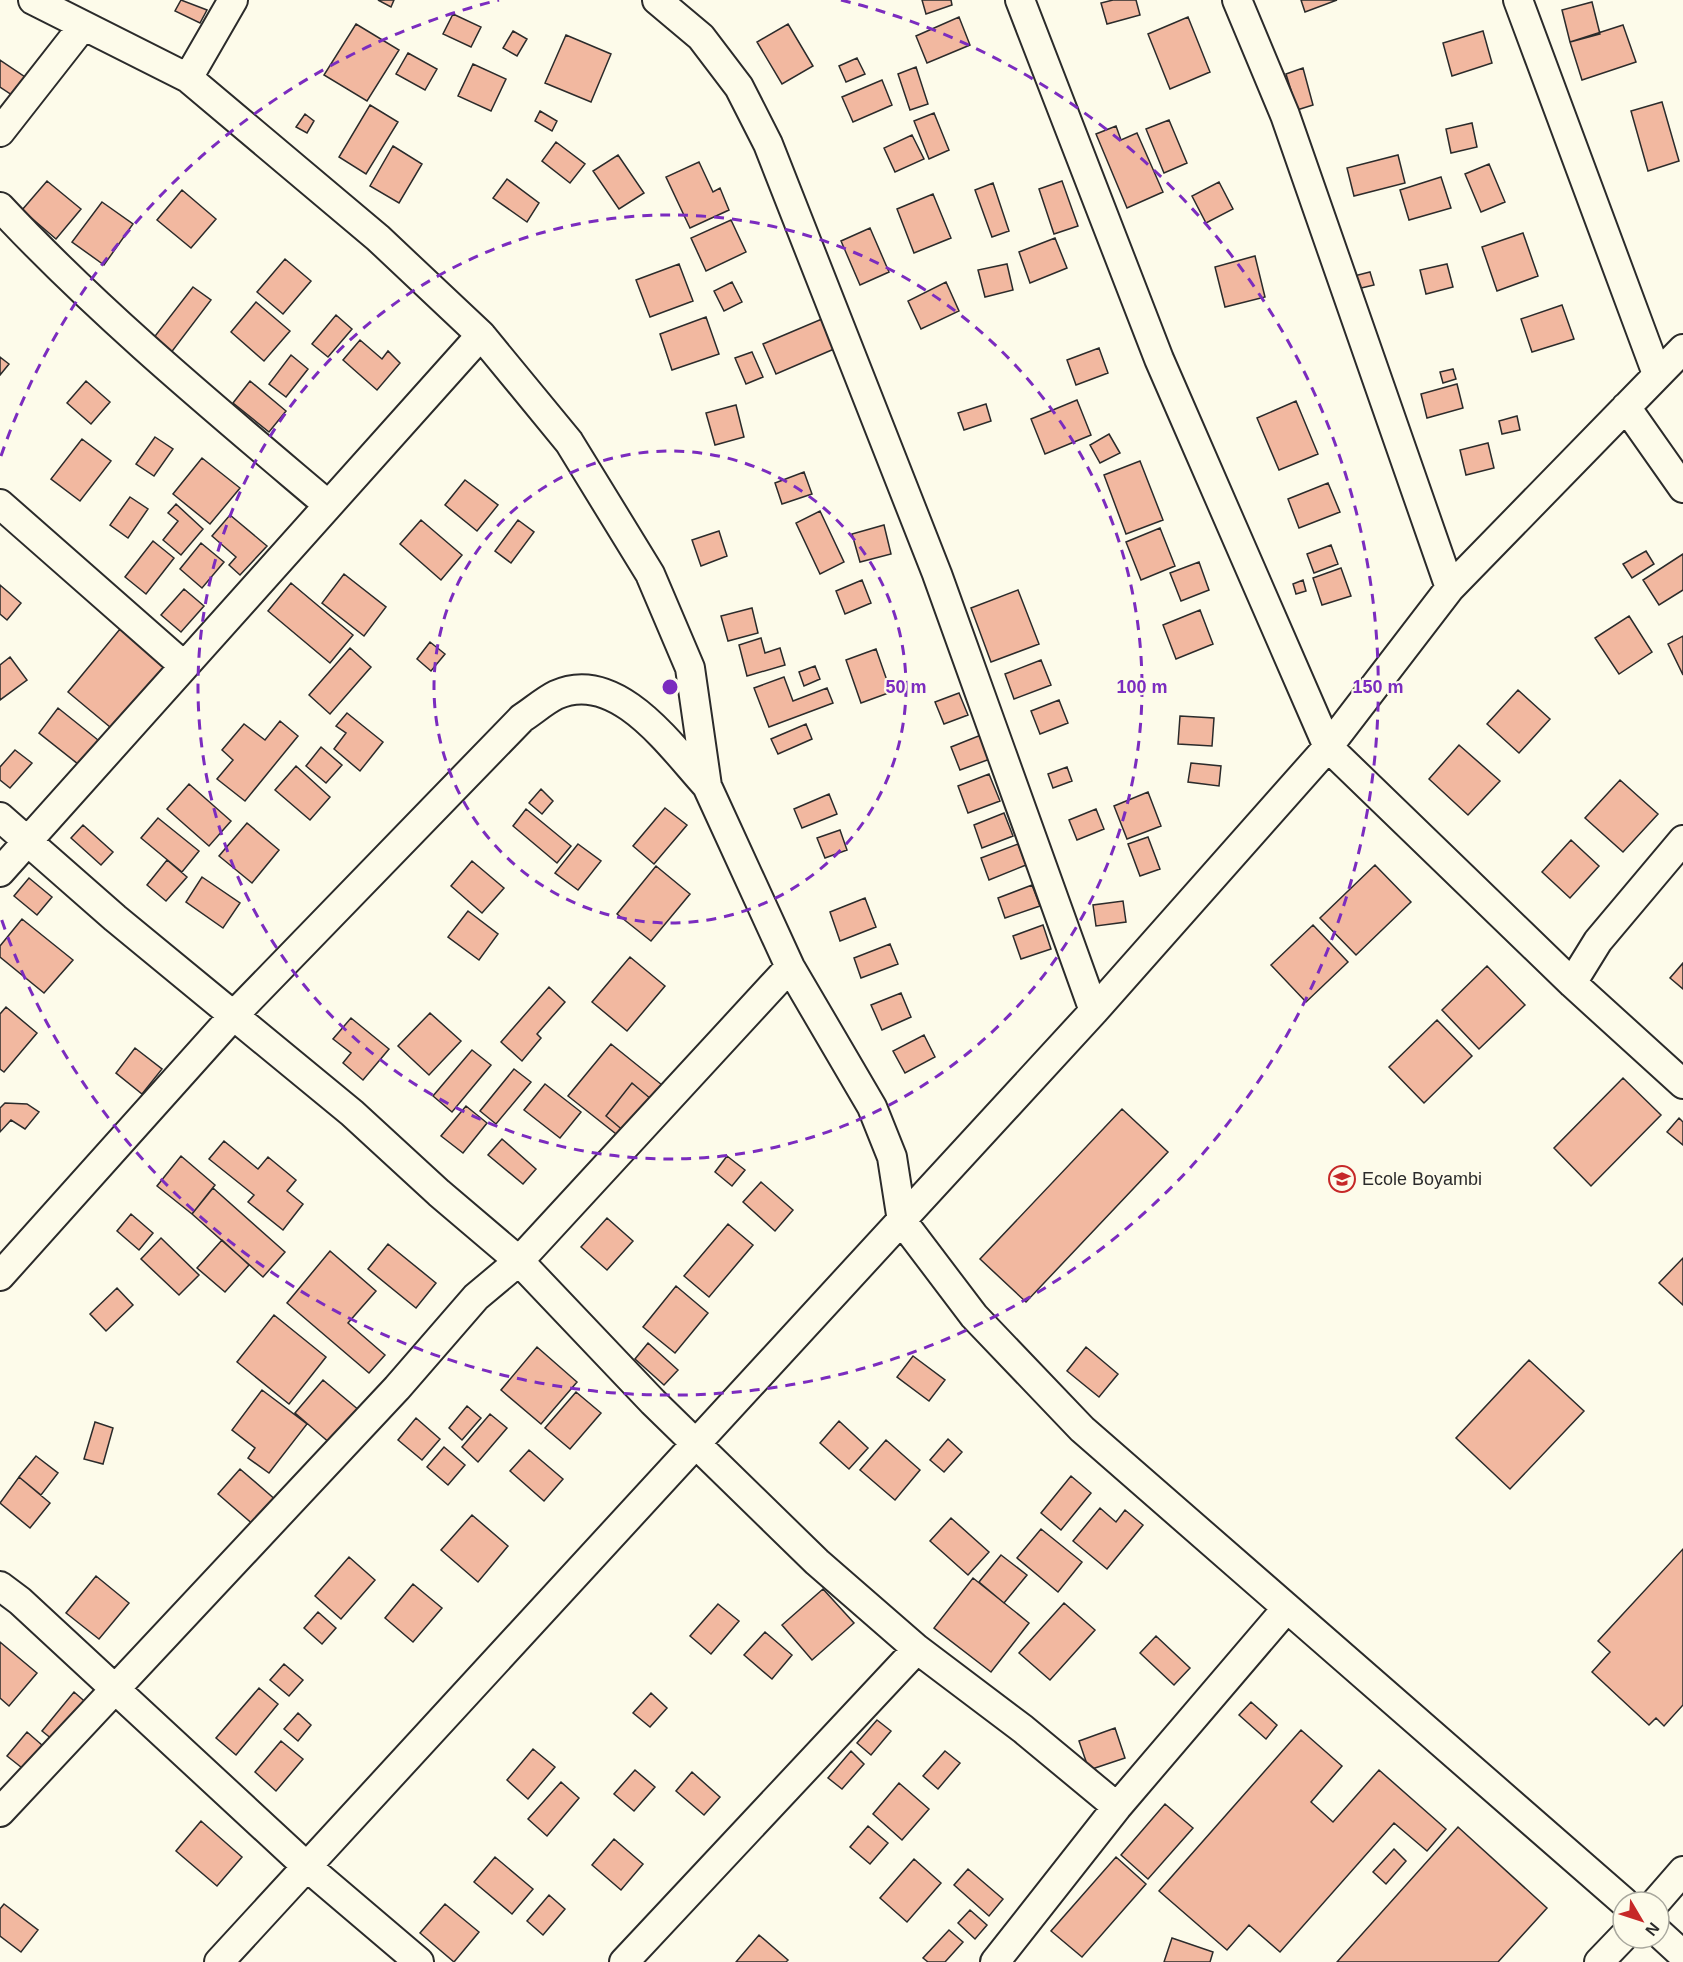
<svg xmlns="http://www.w3.org/2000/svg" width="1683" height="1962" viewBox="0 0 1683 1962" font-family="Arial,sans-serif">
  <style>
    .building { fill: #f2b8a0; stroke: #2b2b2b; stroke-width: 1.5 }
    .lines { fill: none; stroke-linecap: round; stroke-linejoin: round }
    .street-casing { stroke: #2b2b2b; stroke-width: 32 }
    .street { stroke: #fdfbea; stroke-width: 28 }
    .ring { fill: none; stroke: #7b2cbf; stroke-width: 3; stroke-dasharray: 10 8 }
    .labels { text-anchor: middle; dominant-baseline: central; stroke-width: 4.5; stroke-linejoin: round; paint-order: stroke }
    .poi-label { font-size: 18px; fill: #2b2b2b; stroke: #fdfbea; text-anchor: start }
    .centre { fill: #7b2cbf; stroke: #fdfbea; stroke-width: 3 }
    .ring-label { font-size: 18px; text-anchor: middle; font-weight: bold; fill: #7b2cbf; stroke: #fdfbea; stroke-width: 4.5; stroke-linejoin: round; paint-order: stroke }
  </style>
  <rect width="100%" height="100%" fill="#fdfbea"/>
  <path class="building" d="M181,0L207,10L200,23L175,11Z
    M378,0H394L391,7Z
    M922,0H951L952,5L926,14Z
    M1113,0H1136L1140,15L1107,24L1101,3Z
    M1301,0H1337L1305,12Z
    M1592,2L1600,34L1570,42L1562,10Z
    M453,14L481,27L471,47L443,34Z
    M959,17L970,45L927,63L916,36Z
    M1188,17L1210,72L1170,89L1148,34Z
    M356,24L399,50L367,101L324,75Z
    M788,24L813,66L782,84L757,42Z
    M1623,25L1636,62L1582,80L1570,42Z
    M513,31L527,39L517,56L503,48Z
    M1483,31L1492,63L1452,76L1443,43Z
    M566,35L611,54L591,102L545,83Z
    M408,53L437,69L425,90L396,74Z
    M857,58L865,74L846,82L839,66Z
    M0,60L28,79L15,97L0,87Z
    M473,64L506,79L491,111L458,96Z
    M916,67L928,104L910,110L898,74Z
    M1303,68L1313,105L1297,110L1286,74Z
    M882,80L892,105L853,122L842,97Z
    M1662,102L1679,161L1648,171L1631,111Z
    M370,105L398,122L366,174L339,157Z
    M540,111L557,121L552,131L535,121Z
    M934,113L949,150L929,159L914,121Z
    M305,114L314,121L307,133L296,127Z
    M1169,120L1187,163L1164,173L1146,129Z
    M1472,123L1477,147L1451,153L1446,129Z
    M1116,126L1121,140L1137,133L1163,192L1127,208L1096,134Z
    M912,135L924,159L895,172L884,148Z
    M556,142L585,164L570,183L542,161Z
    M393,146L422,164L399,203L370,186Z
    M618,155L644,193L619,209L593,171Z
    M1398,155L1405,183L1354,196L1347,168Z
    M699,162L713,192L720,188L729,210L690,228L666,177Z
    M1489,164L1505,202L1481,212L1465,174Z
    M1441,177L1451,208L1409,220L1400,190Z
    M507,179L539,203L527,222L493,198Z
    M47,181L81,209L56,239L22,210Z
    M1062,181L1078,226L1054,234L1039,189Z
    M1219,182L1233,209L1206,223L1192,196Z
    M993,183L1009,231L992,237L975,190Z
    M182,190L216,219L191,248L157,220Z
    M933,194L951,238L914,253L897,209Z
    M102,202L133,224L104,265L72,242Z
    M731,220L746,252L706,271L691,238Z
    M870,228L889,272L860,285L841,241Z
    M1523,233L1538,276L1497,291L1482,247Z
    M1055,238L1067,268L1030,283L1019,252Z
    M1255,256L1265,297L1225,307L1215,267Z
    M285,259L311,281L283,314L257,292Z
    M679,264L693,301L650,317L636,280Z
    M1007,264L1013,290L985,297L978,270Z
    M1447,264L1453,287L1426,294L1420,270Z
    M1370,272L1374,285L1357,289L1354,276Z
    M732,282L742,302L724,311L714,291Z
    M946,282L959,311L921,329L908,301Z
    M193,287L211,300L170,354L152,340Z
    M256,302L290,331L264,361L231,332Z
    M1562,305L1574,339L1532,352L1521,319Z
    M336,315L352,329L328,357L312,344Z
    M829,316L841,346L776,374L763,344Z
    M706,317L719,354L672,370L660,334Z
    M360,340L382,359L388,351L400,363L377,390L343,360Z
    M1099,348L1108,373L1076,385L1067,360Z
    M752,352L763,377L746,384L735,358Z
    M291,355L308,369L286,397L269,384Z
    M0,357L9,364L0,375Z
    M1453,369L1456,379L1443,383L1440,372Z
    M86,381L110,402L91,424L67,403Z
    M250,381L286,411L269,432L233,403Z
    M1457,384L1463,408L1427,418L1421,394Z
    M1077,400L1091,435L1045,454L1031,419Z
    M1296,401L1318,454L1279,470L1257,418Z
    M986,404L991,421L964,430L958,413Z
    M736,405L744,437L715,445L706,413Z
    M1517,416L1520,430L1502,434L1499,421Z
    M1109,434L1120,453L1100,463L1090,445Z
    M155,437L173,449L154,476L136,464Z
    M82,439L111,461L80,501L51,479Z
    M1488,443L1494,468L1466,475L1460,450Z
    M202,458L240,488L210,524L173,494Z
    M1140,461L1163,520L1126,534L1104,475Z
    M804,472L812,494L782,504L775,483Z
    M465,480L498,505L477,531L445,505Z
    M1328,483L1340,512L1299,528L1288,499Z
    M130,497L148,509L128,538L110,525Z
    M176,504L203,529L181,555L163,540L178,521L168,513Z
    M820,511L844,562L820,574L796,523Z
    M230,515L267,546L240,575L229,565L236,557L212,536Z
    M421,520L462,555L441,580L400,544Z
    M518,520L534,532L511,563L495,551Z
    M884,525L891,554L860,562L852,534Z
    M1160,528L1175,566L1141,580L1126,542Z
    M719,531L727,556L701,566L692,540Z
    M153,541L174,558L146,594L125,577Z
    M201,543L224,562L202,588L180,569Z
    M1331,545L1338,564L1314,573L1307,554Z
    M1646,551L1654,564L1632,578L1623,564Z
    M1683,554V590L1659,605L1643,580Z
    M1199,562L1209,590L1181,601L1170,573Z
    M1341,568L1351,596L1322,605L1313,578Z
    M344,574L386,607L364,636L322,603Z
    M862,580L871,603L845,614L836,591Z
    M1303,580L1306,591L1296,594L1293,584Z
    M291,583L353,635L330,663L268,611Z
    M0,585L21,603L7,620L0,614Z
    M184,589L204,606L181,632L161,615Z
    M1018,590L1039,644L991,662L971,608Z
    M752,608L758,633L728,641L721,616Z
    M1200,610L1213,644L1176,659L1163,625Z
    M1629,616L1652,652L1619,674L1595,638Z
    M120,629L169,670L116,732L68,692Z
    M1683,636V675L1668,644Z
    M761,638L765,653L780,648L785,665L747,676L739,645Z
    M430,642L445,654L431,671L417,659Z
    M350,648L371,667L330,714L309,695Z
    M876,649L891,692L861,703L846,660Z
    M10,657L27,680L0,700V665Z
    M1041,660L1051,685L1014,699L1005,674Z
    M815,666L820,679L804,686L799,672Z
    M784,677L793,701L827,688L833,703L769,727L754,688Z
    M1518,690L1550,719L1519,753L1487,724Z
    M959,693L968,715L944,724L935,702Z
    M1059,700L1068,723L1040,734L1031,711Z
    M58,708L103,744L83,768L39,733Z
    M347,713L383,742L360,771L334,749L346,733L336,726Z
    M1180,716L1214,718L1212,746L1178,744Z
    M280,721L298,736L245,801L217,779L233,760L222,750L244,724L265,740Z
    M806,724L812,739L778,754L771,739Z
    M981,735L990,759L960,770L951,747Z
    M1459,745L1500,781L1468,815L1429,779Z
    M321,747L342,765L326,783L306,766Z
    M15,750L32,763L10,788L0,780V767Z
    M1191,763L1221,766L1219,786L1188,782Z
    M296,766L330,797L310,820L275,790Z
    M1067,767L1072,781L1053,788L1048,774Z
    M989,774L1000,801L968,813L958,786Z
    M1620,780L1658,814L1623,852L1585,818Z
    M189,784L231,821L209,846L167,809Z
    M541,789L553,801L542,814L529,803Z
    M1148,792L1161,826L1127,839L1114,806Z
    M829,794L837,814L802,828L794,809Z
    M665,808L687,825L654,864L633,846Z
    M526,809L571,846L557,863L513,826Z
    M1096,809L1104,829L1077,840L1069,820Z
    M1004,813L1013,836L982,848L974,825Z
    M158,818L199,851L182,872L141,838Z
    M247,823L279,850L252,883L219,856Z
    M83,825L113,852L101,865L71,838Z
    M840,830L847,850L825,858L817,838Z
    M1148,837L1160,869L1140,876L1128,844Z
    M1571,840L1599,866L1570,898L1542,872Z
    M578,844L601,861L578,890L555,873Z
    M1018,844L1026,865L989,880L981,858Z
    M167,860L187,877L166,901L147,885Z
    M472,861L504,888L482,913L451,886Z
    M1375,865L1411,902L1356,955L1320,918Z
    M656,866L690,894L651,941L617,914Z
    M202,877L240,903L223,928L186,902Z
    M29,878L52,897L37,915L14,896Z
    M1032,885L1040,906L1005,918L998,898Z
    M865,898L876,927L840,941L830,912Z
    M1123,901L1126,922L1096,926L1093,905Z
    M468,911L498,934L479,960L448,937Z
    M22,919L73,960L44,993L0,957V946Z
    M1043,925L1051,949L1021,959L1013,936Z
    M1313,925L1348,962L1306,1002L1271,965Z
    M890,944L898,964L861,978L854,958Z
    M630,957L665,986L627,1031L592,1002Z
    M1683,963V989L1670,978Z
    M1487,966L1525,1005L1479,1049L1442,1010Z
    M549,987L565,1002L537,1034L541,1038L522,1061L501,1042Z
    M901,993L911,1017L882,1030L871,1005Z
    M6,1007L37,1033L4,1072L0,1069V1014Z
    M430,1013L461,1041L429,1075L398,1046Z
    M351,1018L389,1049L363,1080L343,1063L351,1053L333,1039Z
    M1437,1020L1472,1056L1424,1103L1389,1067Z
    M924,1035L935,1057L905,1073L893,1051Z
    M611,1044L667,1089L625,1141L568,1096Z
    M135,1048L162,1069L142,1094L116,1073Z
    M472,1050L491,1065L452,1112L433,1096Z
    M514,1069L531,1082L496,1124L480,1111Z
    M1623,1078L1661,1115L1591,1186L1554,1148Z
    M632,1083L651,1099L625,1132L606,1116Z
    M545,1084L581,1112L560,1138L524,1110Z
    M5,1103L27,1104L39,1112L25,1129L11,1120L0,1132V1108Z
    M466,1106L487,1123L463,1153L441,1136Z
    M1122,1109L1168,1152L1026,1302L980,1259Z
    M1679,1118L1683,1122V1145L1667,1132Z
    M502,1139L536,1169L523,1184L488,1155Z
    M224,1141L258,1169L268,1157L296,1180L287,1191L303,1204L283,1230L248,1202L254,1195L209,1159Z
    M181,1156L215,1185L192,1214L157,1186Z
    M727,1156L745,1170L732,1186L715,1172Z
    M761,1182L793,1210L775,1231L743,1202Z
    M213,1188L285,1252L263,1277L192,1214Z
    M131,1214L153,1233L139,1250L117,1231Z
    M607,1218L633,1241L607,1270L581,1247Z
    M728,1224L753,1245L709,1297L684,1276Z
    M161,1238L199,1275L179,1295L141,1259Z
    M222,1240L249,1265L225,1292L197,1268Z
    M388,1244L436,1283L416,1308L368,1269Z
    M330,1251L376,1291L348,1323L385,1355L369,1373L287,1303Z
    M1683,1258V1305L1659,1283Z
    M676,1286L708,1313L675,1353L643,1327Z
    M117,1288L133,1305L106,1331L90,1314Z
    M274,1315L326,1357L289,1404L237,1362Z
    M648,1343L678,1370L664,1385L635,1359Z
    M537,1347L577,1382L541,1424L501,1390Z
    M1086,1347L1118,1374L1099,1397L1067,1371Z
    M913,1356L945,1380L929,1401L897,1377Z
    M1529,1360L1584,1411L1510,1489L1456,1438Z
    M323,1380L360,1411L331,1444L295,1413Z
    M262,1390L307,1424L269,1473L248,1458L255,1448L232,1430Z
    M576,1392L601,1413L570,1449L545,1428Z
    M467,1406L481,1418L462,1440L449,1428Z
    M490,1414L507,1428L478,1462L462,1447Z
    M416,1418L440,1439L422,1460L398,1440Z
    M839,1421L868,1448L849,1469L820,1443Z
    M95,1422L113,1428L103,1464L84,1459Z
    M948,1439L962,1452L944,1472L930,1460Z
    M886,1440L920,1470L895,1500L860,1470Z
    M444,1447L465,1465L448,1485L427,1467Z
    M529,1450L563,1479L544,1501L510,1471Z
    M36,1456L58,1473L41,1495L19,1477Z
    M240,1469L277,1501L255,1526L218,1494Z
    M1071,1476L1091,1493L1061,1530L1041,1513Z
    M19,1477L50,1503L30,1528L0,1503Z
    M1100,1508L1116,1522L1125,1510L1143,1525L1107,1569L1073,1541Z
    M472,1515L508,1546L478,1582L441,1550Z
    M951,1518L989,1552L968,1575L930,1541Z
    M1041,1529L1082,1562L1058,1592L1017,1558Z
    M1683,1549V1705L1664,1726L1656,1718L1649,1725L1592,1672L1610,1652L1598,1641Z
    M1001,1555L1027,1575L1004,1603L979,1582Z
    M349,1557L375,1580L341,1619L315,1596Z
    M96,1576L129,1603L99,1639L66,1613Z
    M973,1578L1029,1623L991,1672L934,1628Z
    M413,1584L442,1608L413,1642L385,1618Z
    M823,1589L854,1623L812,1660L782,1625Z
    M1064,1603L1095,1630L1050,1680L1019,1653Z
    M718,1604L739,1621L711,1654L690,1636Z
    M318,1612L336,1628L322,1644L304,1628Z
    M765,1632L792,1655L772,1679L744,1655Z
    M1156,1636L1190,1668L1174,1685L1140,1653Z
    M0,1642L37,1673L9,1706L0,1698Z
    M284,1664L303,1680L289,1696L270,1680Z
    M259,1688L278,1704L236,1755L216,1738Z
    M74,1692L90,1706L58,1744L42,1731Z
    M651,1693L667,1708L650,1727L633,1713Z
    M1251,1702L1277,1725L1266,1739L1239,1715Z
    M298,1713L311,1725L298,1741L284,1729Z
    M877,1720L891,1731L871,1755L857,1743Z
    M1115,1728L1125,1758L1089,1770L1079,1741Z
    M1301,1730L1342,1766L1311,1802L1333,1822L1379,1770L1446,1829L1427,1851L1394,1823L1280,1952L1249,1925L1227,1950L1159,1891Z
    M27,1732L50,1752L31,1775L7,1756Z
    M281,1741L303,1759L276,1791L255,1772Z
    M533,1749L555,1767L528,1799L507,1780Z
    M851,1751L864,1764L842,1789L828,1778Z
    M945,1751L960,1763L938,1789L923,1776Z
    M635,1770L655,1787L634,1811L614,1794Z
    M692,1772L720,1797L704,1815L676,1791Z
    M561,1782L579,1798L547,1836L528,1819Z
    M899,1783L929,1809L902,1840L873,1814Z
    M1165,1804L1193,1828L1148,1879L1121,1855Z
    M201,1821L242,1857L217,1886L176,1851Z
    M868,1826L888,1843L870,1864L850,1847Z
    M1458,1827L1547,1908L1498,1962H1337Z
    M614,1839L643,1864L621,1890L592,1865Z
    M1394,1849L1406,1861L1386,1884L1373,1872Z
    M495,1857L533,1889L512,1914L474,1882Z
    M1116,1857L1146,1884L1082,1957L1051,1931Z
    M914,1859L941,1883L907,1922L880,1898Z
    M968,1869L1003,1899L989,1916L954,1885Z
    M549,1895L565,1909L543,1935L527,1921Z
    M4,1904L38,1930L21,1952L0,1936V1909Z
    M445,1904L479,1932L454,1962L420,1933Z
    M970,1910L987,1925L975,1939L958,1923Z
    M949,1930L963,1942L945,1962H928L923,1958Z
    M759,1935L788,1960L786,1962H736Z
    M1172,1938L1213,1952L1210,1962H1164Z"/>
  <g class="lines">
    <defs>
      <path id="street" d="M33,0L188,78L378,238L481,335L569,442L650,574L690,668L707,786L790,967L872,1107L892,1157L902,1221L974,1316L1082,1429L1624,1902
        M657,0L701,37L739,87L768,144L937,574L1094,1011
        M1020,0L1159,359L1328,747L1572,983L1683,1084
        M1237,0L1285,115L1450,588
        M1518,0L1657,374
        M188,78L233,0
        M0,132L83,26
        M0,207C100,314 215,409 327,504
        M1626,407L1683,488
        M0,504L183,665
        M0,817L115,918L352,1113L439,1193L519,1261L653,1402L817,1562L917,1649L1023,1729L1117,1807
        M0,872L481,335
        M1572,983L1598,941L1683,840
        M0,1276L234,1015L522,718C533,711 544,701 556,695C617,667 672,748 707,786
        M0,1586L20,1601L305,1865L419,1962
        M0,1812L397,1388L476,1297L519,1261L790,967
        M1656,1902L1683,1871
        M1659,1933L1683,1955
        M219,1962L1094,1011L1328,747L1450,588L1683,349
        M624,1962L917,1649
        M995,1962L1117,1807L1287,1608
        M1599,1962L1623,1937"/>
    </defs>
    <use href="#street" class="street-casing"/>
    <use href="#street" class="street"/>
  </g>
  <g class="ring">
    <circle cx="670" cy="687" r="236"/>
    <circle cx="670" cy="687" r="472"/>
    <path d="M1 456A708 708 0 0 1 499 0M841 0A708 708 0 1 1 1 918"/>
  </g>
  <defs>
    <symbol id="school-ring" viewBox="-11 -11 22 22"><circle r="9.5" fill="#fdfbea" stroke="#c62828" stroke-width="1.5"/><path d="M0-5L7-2L0 1L-7-2ZM-4 1L0 2.5L4 1V4Q0 6-4 4Z" fill="#c62828"/></symbol>
  </defs>
  <g fill-rule="evenodd">
    <use href="#school-ring" x="1327" y="1164" width="30" height="30"/>
  </g>
  <g class="labels">
    <g class="poi-label">
      <text x="1362" y="1179">Ecole Boyambi</text>
    </g>
  </g>
  <circle cx="670" cy="687" r="9" class="centre"/>
  <g class="ring-label">
    <text x="906" y="693">50 m</text>
    <text x="1142" y="693">100 m</text>
    <text x="1378" y="693">150 m</text>
  </g>
  <g transform="translate(1641 1920) rotate(129)"><circle r="28" fill="#fdfbea" stroke="#a9a89e" stroke-width="1.5"/>
  <path d="M0-4.5L10 22L0 15L-10 22Z" fill="#c62828"/>
  <text y="-9" font-size="16" font-weight="bold" text-anchor="middle" fill="#2b2b2b">N</text>
  </g>
</svg>
